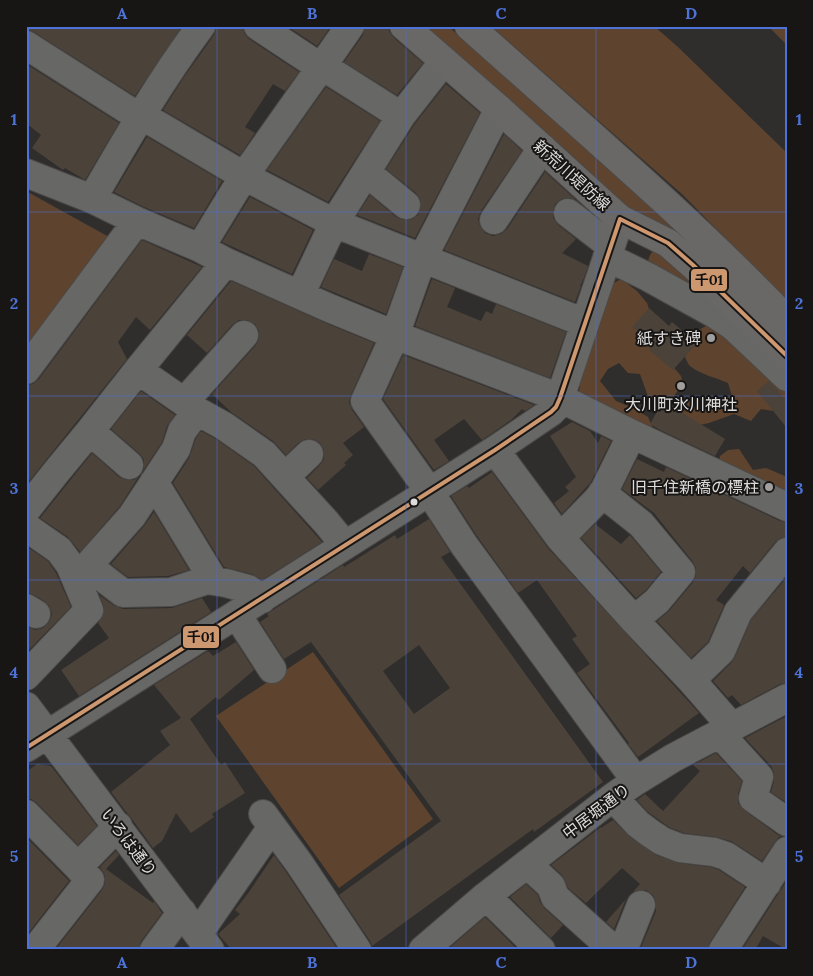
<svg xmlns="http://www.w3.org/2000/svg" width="813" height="976" viewBox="0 0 813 976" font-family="Lora,'Noto Sans JP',serif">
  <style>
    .green { fill: #5e442e }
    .building { fill: #4b423a; fill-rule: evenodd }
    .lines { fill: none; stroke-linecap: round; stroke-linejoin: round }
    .minor-casing { stroke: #4b4a49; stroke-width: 30 }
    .major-casing { stroke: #4b4a49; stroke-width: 30 }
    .minor { stroke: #676766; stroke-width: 28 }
    .major { stroke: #696866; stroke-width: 28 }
    .bus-1-casing { stroke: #181615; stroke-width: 8 }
    .bus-1 { stroke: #cd976f; stroke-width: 4 }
    .grid { fill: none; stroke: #4d72d8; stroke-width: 1; stroke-opacity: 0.55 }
    .poi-dot { fill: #a19f9d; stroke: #181615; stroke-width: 2 }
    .bus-dot { fill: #dedcda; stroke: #181615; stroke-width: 2 }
    .labels { text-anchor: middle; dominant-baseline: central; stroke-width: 4; stroke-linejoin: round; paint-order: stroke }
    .street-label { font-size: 16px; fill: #dedcda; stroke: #181615 }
    .poi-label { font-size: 16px; fill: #dedcda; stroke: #181615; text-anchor: end }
    .line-badge { stroke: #181615; stroke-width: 2 }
    .pale-badge-label { font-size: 14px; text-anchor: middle; font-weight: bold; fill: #111 }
    .neatline { fill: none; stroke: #4d72d8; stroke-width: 2 }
    .grid-label { font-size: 16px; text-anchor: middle; font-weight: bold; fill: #4d72d8 }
  </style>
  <rect width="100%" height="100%" fill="#302e2c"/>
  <path class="green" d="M422,26H448L660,215L787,339L642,223Z
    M491,26H654L678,47L787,153V301L683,195Z
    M768,26H787V45Z
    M26,191L109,237L26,350Z
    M658,248L724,306L648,264C648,257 651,251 658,248Z
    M621,279L637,291L647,303L666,358L681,376L683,384L671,400L652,402L649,399L640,374L628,373L619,363L608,369L600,381L616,401L633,408L648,417L654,430L578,394L580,387L577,381L607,299L614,283Z
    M716,323L787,389V413L761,409L751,421L734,414L709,423L695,426L683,419L678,404C686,400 695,396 705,397C717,398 720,401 732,396L728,383C717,378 699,374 690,366C687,363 685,356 683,352C692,336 697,327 716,323Z
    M739,449L753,470L766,468L787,477V500L718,465L720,456L728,450Z
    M313,652L433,819L339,888L216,716Z"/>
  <path class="building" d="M26,26H182L135,96L34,32L26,29Z
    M216,26H243L244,33L249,39L299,72L285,91L273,84L245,127L255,133L240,155L163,110L184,77L214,35Z
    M287,26H331L317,46Z
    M365,26H388L389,31L394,38L423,63L397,95L344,62L363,35Z
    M26,64L119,123L85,180L65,168L63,170L32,148L41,135L26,123Z
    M446,84L480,113L415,238L357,215L370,195L396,217L403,220L412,219L418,215L421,207L420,199L416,193L386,169L414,125Z
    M326,87L380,121L328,202L267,170Z
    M504,134L522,151L481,211L478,219L480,226L485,233L493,236L501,234L507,229L545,172L576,200L570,198L562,199L555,204L553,211V218L558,225L576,239L562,253L588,266L584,278L580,286H581L575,302L444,250Z
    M147,137L222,181L194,228L144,207L114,192Z
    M250,197L313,230L292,274L222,242Z
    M142,240L202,267L150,330L136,317L118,342L127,359L26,485V389L29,385L33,384L39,379Z
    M369,254L403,267L386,314L321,287L334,259L362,271Z
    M432,279L455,288L447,307L481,321L486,311L492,314L496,304L566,332L550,378L415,326Z
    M231,281L321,321L374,343L351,395L349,402L352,410L364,427L343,443L353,455L344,463L346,465L318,490L307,478L320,465L324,459V450L320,443L313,439H305L298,443L286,455L273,441L231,412L212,394L256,345L259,338V331L255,324L247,320H239L232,325L207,353L187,335Z
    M649,308L669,326L672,322L697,343L673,370L649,350L653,345L632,327Z
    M403,355L534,405L525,411L522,409L511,420L482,440L464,419L434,440L449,461L434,470L383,399Z
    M769,381L787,401V428L757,391Z
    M141,391L175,415L167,426L162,442L143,471L144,468V460L140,454L111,429Z
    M663,401L725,439L715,456L660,430L650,424Z
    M572,422L590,431L598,443L601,436L611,441L591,482L562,514L554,503L569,491L565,487L576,477L550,436Z
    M201,431L216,439L254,466L322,542L262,580L252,574L224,567L173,483L189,458L196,438Z
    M92,453L119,477L126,480H134L139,476L120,506L80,552L68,537L40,518Z
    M637,459L664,472L666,467L780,521L787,522V537L781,538L775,542L750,573L743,566L716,600L724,605L708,642L691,658L657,621L669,611L693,582L696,575V568L693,562L654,513L622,489Z
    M492,472L548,548L699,713L638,757L628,744L629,743L577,673L590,664L572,639L577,636L537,580L518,593L477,536L451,496L467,486L469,488Z
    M154,512L189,570L168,576L128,577L111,564L144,526Z
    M429,519L450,552L441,557L603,782L534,832L533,829L372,946L370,941L339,895L441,821L311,642L284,659L260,622L269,616L267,614L273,610L343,565L344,567L395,535L397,539ZM419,645L450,688L414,714L383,671Z
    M595,524L621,544L630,535L661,572L646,590L636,598L581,538Z
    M26,546L48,561L56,573L71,607L26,653V626L35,630L43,628L49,622L52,614L49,606L44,601L34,595L26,592Z
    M787,577V683L780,684L741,705L732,695L728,698L713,681L732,662L735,657L751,620Z
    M99,595L113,605L123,609L172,608L202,598L211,612L79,696L61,670L109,638L98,623L104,612L103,604Z
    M236,642L254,670L219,700L216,697L190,719L221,765L225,762L245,793L212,814L214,817L191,833L176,813L162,841L153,848L129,815L127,813L111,792L170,745L160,731L181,718L154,685L208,651L213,656Z
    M787,716V803L771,792L774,781V773L771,766L745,738Z
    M716,753L742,781L738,794V803L744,810L778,835L782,836L779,837L774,843L762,861L731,841L716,837L684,833L669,827L648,812L637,800L645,794L663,811L700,771L693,765Z
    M37,764L51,766L97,826L78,845L37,803L31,799H26V772Z
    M613,820L629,836L656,855L678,863L711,867L719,870L745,887L710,942L707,950H640L656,911V902L653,895L646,890H639L633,892L640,884L622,868L586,903L568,888L562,875L551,865L601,827V828Z
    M26,837L69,881L26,936Z
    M116,851L119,855L106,869L153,903L154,901L162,913L141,941L139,950H55L102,890L105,883V876L100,867Z
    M274,855L286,872L338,950H232L218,934L240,914L235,910L249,892Z
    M787,880V950L763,936L755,950H742Z
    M526,884L538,895L540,902L545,909L563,925L551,938L510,897Z
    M626,899L614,929L606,922Z
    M485,917L518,950H447L484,918Z"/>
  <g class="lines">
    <defs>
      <path id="minor" d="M258,26L314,63L327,69L401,116
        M26,45L139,117L146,118L244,176L334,223L585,323
        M499,109L422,259L395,335L365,401L429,491L464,545L636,781
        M366,172L406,205
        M26,173L92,199L137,221L200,248L226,262L327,307L395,335L560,398L632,434L787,507
        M92,199C126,140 160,81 201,26
        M568,213L611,246
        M494,220L542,148
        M200,248L244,176L321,67L325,62L350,26
        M607,257L648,277L715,314L733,326L787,377
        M300,295L334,223L401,116L444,61
        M26,370L137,221
        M138,370L197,411L224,426L264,454L326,522L344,544
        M184,402L244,335
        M90,431L129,465
        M495,450L560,538L634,620L691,680L732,727
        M285,477L309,454
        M154,482L214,581
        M602,493L641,524L681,572L657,601L634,620
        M26,510L57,471L90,431L138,370L226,262
        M26,527L59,550L70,565L89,610L26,676
        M560,538L597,500L604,491L632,434
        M88,566L123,593L171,592L207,580L226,583L248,589L262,599
        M76,579L132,516L176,449L182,431L197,411
        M26,608L36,614
        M237,615L272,669
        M691,680L721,651L738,612L787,552
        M26,706L210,950
        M719,733L759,777L753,798L787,822
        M26,748L495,450L551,412L556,407L560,398L620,219
        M613,797L638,824L650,833L662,841L680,848L714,852L726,856L767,883
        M26,814L78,867L118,826
        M263,814L299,863L357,950
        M527,864L551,886L555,897L614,950
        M486,896L541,950
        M198,934L272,827
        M35,950L90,880L78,867
        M154,950L182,912
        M423,950L486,896L613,797L636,781L673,758L787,698
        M623,950L641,905
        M723,950L787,851"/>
      <path id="major" d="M404,26L499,109L620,219L668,243L693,265L787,356
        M469,26C576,122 687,216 787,320"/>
    </defs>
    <use href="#minor" class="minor-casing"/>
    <use href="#major" class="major-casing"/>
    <use href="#minor" class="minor"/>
    <use href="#major" class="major"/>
    <defs>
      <path id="bus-1" d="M620,219L668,243L693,265L787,356
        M26,748L495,450L551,412L556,407L560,398L620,219"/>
    </defs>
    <use href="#bus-1" class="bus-1-casing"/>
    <use href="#bus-1" class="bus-1"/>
  </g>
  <path class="grid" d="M217,26V950M406,26V950M596,26V950M26,212H787M26,396H787M26,580H787M26,764H787"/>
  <g class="poi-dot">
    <circle cx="711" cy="338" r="5"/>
    <circle cx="681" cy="386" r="5"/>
    <circle cx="769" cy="487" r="5"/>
  </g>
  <circle class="bus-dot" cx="414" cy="502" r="4.5"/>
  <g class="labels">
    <g class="street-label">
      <text transform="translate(572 175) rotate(42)">新荒川堤防線</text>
      <text transform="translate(596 811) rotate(-37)">中居堀通り</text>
      <text transform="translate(129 842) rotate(53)">いろは通り</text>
    </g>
    <g class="poi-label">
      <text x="701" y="338">紙すき碑</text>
      <text x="681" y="404" text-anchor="middle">大川町氷川神社</text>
      <text x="759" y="487">旧千住新橋の標柱</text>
    </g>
  </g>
  <g class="line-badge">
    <rect x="690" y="268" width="38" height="24" rx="5" fill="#cd976f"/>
    <rect x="182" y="625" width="38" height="24" rx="5" fill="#cd976f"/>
  </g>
  <g class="pale-badge-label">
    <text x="709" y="285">千01</text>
    <text x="201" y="642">千01</text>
  </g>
  <rect width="813" height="976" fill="none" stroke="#181615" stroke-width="55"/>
  <rect x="28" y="28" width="758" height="920" class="neatline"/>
  <g class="grid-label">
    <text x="122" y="19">A</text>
    <text x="312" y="19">B</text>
    <text x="501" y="19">C</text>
    <text x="691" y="19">D</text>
    <text x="14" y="125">1</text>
    <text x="799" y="125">1</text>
    <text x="14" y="309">2</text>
    <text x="799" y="309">2</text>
    <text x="14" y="494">3</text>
    <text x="799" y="494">3</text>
    <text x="14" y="678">4</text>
    <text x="799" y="678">4</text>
    <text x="14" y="862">5</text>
    <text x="799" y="862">5</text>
    <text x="122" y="968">A</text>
    <text x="312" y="968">B</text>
    <text x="501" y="968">C</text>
    <text x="691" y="968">D</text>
  </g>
</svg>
